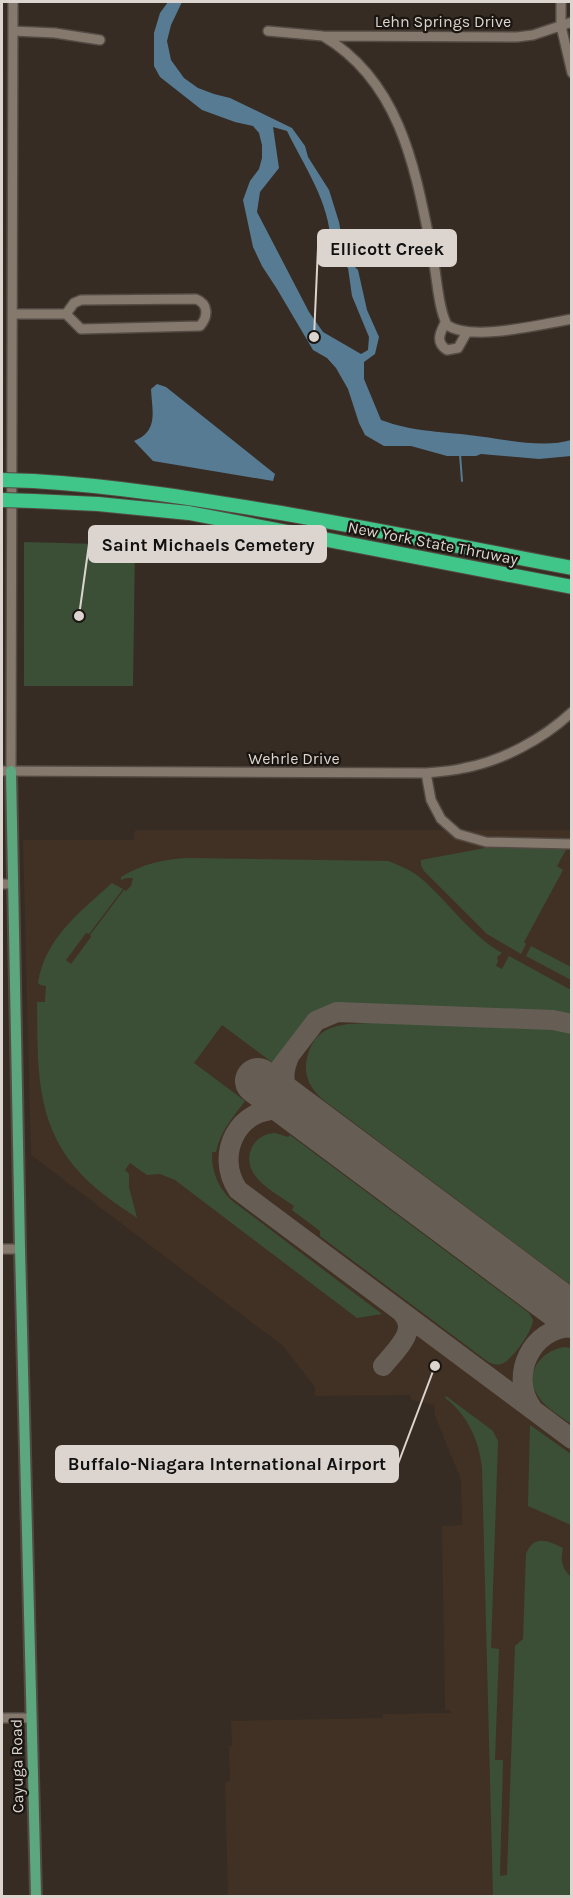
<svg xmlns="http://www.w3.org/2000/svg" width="573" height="1898" viewBox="0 0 573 1898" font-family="Karla,sans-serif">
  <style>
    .built { fill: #413124 }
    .green { fill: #3b4f37 }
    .water { fill: #577b93; fill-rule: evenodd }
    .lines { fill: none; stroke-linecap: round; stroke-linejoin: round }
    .stream { stroke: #577b93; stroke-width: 2 }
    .taxiway { stroke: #665e55; stroke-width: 20 }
    .runway { stroke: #665e55; stroke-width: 46 }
    .minor-casing { stroke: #534a43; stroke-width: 12 }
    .major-casing { stroke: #534a43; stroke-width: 14 }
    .highway-casing { stroke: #534a43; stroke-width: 16 }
    .minor { stroke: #85796e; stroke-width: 9 }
    .major { stroke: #5ca77e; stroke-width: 10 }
    .highway { stroke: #40c688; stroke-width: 14 }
    .highway-bridge-casing { stroke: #534a43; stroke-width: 16; stroke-linecap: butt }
    .highway-bridge { stroke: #40c688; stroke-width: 14 }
    .labels { text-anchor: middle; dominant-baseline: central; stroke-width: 4.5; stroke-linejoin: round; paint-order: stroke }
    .street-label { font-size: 16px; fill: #dcd5cf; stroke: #1a1511 }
    .leader { fill: none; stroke: #dcd5cf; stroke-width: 2 }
    .callout-dot { fill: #dcd5cf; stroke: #1a1511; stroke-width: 2 }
    .callout { fill: #dcd5cf; stroke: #dcd5cf; stroke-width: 2 }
    .callout-label { font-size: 18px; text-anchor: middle; font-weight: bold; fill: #111 }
  </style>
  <rect width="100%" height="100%" fill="#362c23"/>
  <path class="built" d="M135,830H571V1896H228L225,1782L230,1781L229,1746H232L231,1721L383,1718V1714L451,1713V1710H445L442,1526L462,1525L461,1480L435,1416L434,1405L411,1400L410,1395L315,1396V1387L283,1346L31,1155L23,840H134Z"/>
  <path class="green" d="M24,542L135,545L133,686H24Z
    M490,847L567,848L557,866L563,870L524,942L526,944L521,954L487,934L424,871L421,865V860Z
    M189,858L388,861C398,865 409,869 418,876C448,900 468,934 502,953L497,957L498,961L496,966L502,969L509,956L571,990V1016L551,1012L345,1003C306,1008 295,1035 273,1063L222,1025L194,1063L245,1101C233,1117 220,1132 216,1152H212C211,1171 218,1187 231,1200L382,1314L357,1318L175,1180L160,1174L147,1175L130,1163L125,1170L129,1174V1187L137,1218C118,1205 98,1192 82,1175C34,1125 38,1066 37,1002H45L46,986L40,985L38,983C45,938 80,912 112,883L123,889L89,934L86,933L66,960L71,964L91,937L90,935L124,890L126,891L131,886L133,878H126L121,880V877C142,864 164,859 189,858Z
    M531,946L571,967V980L526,956Z
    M411,1023L550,1028L571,1033V1285L322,1099C310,1088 303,1075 307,1058C315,1024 341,1024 369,1023C383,1023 397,1023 411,1023Z
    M275,1133L288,1137L290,1135L529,1313L533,1320C533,1330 512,1361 501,1364C496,1365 491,1364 487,1361L320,1236V1231L292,1210L294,1206C275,1192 239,1176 252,1147C257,1138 264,1134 275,1133Z
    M565,1347L571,1348V1424C561,1416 545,1408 538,1396C523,1374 541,1350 565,1347Z
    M446,1396L493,1431L498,1441L491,1648L499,1649L495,1760H503L500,1876L507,1875L515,1646L523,1639L526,1554C534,1534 548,1541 563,1548C560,1560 562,1569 571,1577V1896H493L482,1467C479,1440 467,1414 445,1398Z
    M530,1425L571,1454V1525L528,1506Z"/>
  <path class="water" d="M168,2H182L171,25L167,41L171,60L184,78L198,88L214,94L230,98L292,128L305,146L308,157L329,190L339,222L343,245L350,262L358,270L367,310L379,337L375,354L364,362V379L381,420C414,432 437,431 469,435C499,438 542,449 571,440V456L539,459L481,454L476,456H447L411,446H384L365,435L359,423L348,389L336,368L327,358L313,350L277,289L262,266L253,247L243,200L250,181L259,169L262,158V145L259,133L253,126L235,122L202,110L160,77L154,66V33L160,13ZM273,127L287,131C305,168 335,210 330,254L348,268L352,296L369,337L368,350L361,354L323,332L309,312L257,212L260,192L279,168Z
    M157,384L166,387L275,474L273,481L153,461L134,441C159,431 152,411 151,389Z"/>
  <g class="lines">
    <path class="stream" d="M460,454L462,481"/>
    <path class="taxiway" d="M290,1055C278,1080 286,1100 307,1116
      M280,1068L316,1021L337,1012L553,1020L572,1024
      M320,1128C308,1120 297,1111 283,1110C238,1105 214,1155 238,1190L572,1439
      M383,1366C394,1352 420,1330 402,1313
      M532,1408C509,1376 531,1328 572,1327"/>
    <path class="runway" d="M258,1081L572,1315"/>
    <defs>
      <path id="minor" d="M561,2V26L572,73
        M13,31L55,33L100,40
        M268,31L323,36L517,37L533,35L572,22
        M323,36C403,83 416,174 433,258C437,278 438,307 447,325C471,342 542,324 572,319
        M13,314H66L81,329L200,326C208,317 209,304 196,299L81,300L74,303L66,314
        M445,323C440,333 435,342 447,350L458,348L467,332
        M2,771L426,773C439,772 452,771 464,768C502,761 543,739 572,712
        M11,771L13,2
        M426,773L431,800L441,819L458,834L486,842L572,844
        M2,884H13
        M2,1249H20
        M2,1718H31"/>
      <path id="major" d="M11,771L20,1249L36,1896"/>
      <path id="highway" d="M33,481C117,486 197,499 281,513C378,530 475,549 572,568
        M33,501L98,504L189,513L572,587"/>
    </defs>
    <use href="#minor" class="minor-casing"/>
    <use href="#major" class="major-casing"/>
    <use href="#highway" class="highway-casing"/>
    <use href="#minor" class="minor"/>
    <use href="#major" class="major"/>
    <use href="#highway" class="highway"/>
    <defs>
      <path id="highway-bridge" d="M2,480L33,481
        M2,500L33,501"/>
    </defs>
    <use href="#highway-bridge" class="highway-bridge-casing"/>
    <use href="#highway-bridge" class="highway-bridge"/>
  </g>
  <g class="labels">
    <g class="street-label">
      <text x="443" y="21">Lehn Springs Drive</text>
      <text transform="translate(433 543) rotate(11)">New York State Thruway</text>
      <text x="294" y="758">Wehrle Drive</text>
      <text transform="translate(17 1766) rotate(-91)">Cayuga Road</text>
    </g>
  </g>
  <path class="leader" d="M314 337L318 248M79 616L89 544M435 1366L398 1464"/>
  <g class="callout-dot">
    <circle cx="314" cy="337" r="6"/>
    <circle cx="79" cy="616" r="6"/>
    <circle cx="435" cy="1366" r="6"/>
  </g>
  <g class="callout">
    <rect x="318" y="230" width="138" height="36" rx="6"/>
    <rect x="89" y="526" width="237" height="36" rx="6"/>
    <rect x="56" y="1446" width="342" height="36" rx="6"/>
  </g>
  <g class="callout-label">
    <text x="387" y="255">Ellicott Creek</text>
    <text x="208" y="551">Saint Michaels Cemetery</text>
    <text x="227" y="1470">Buffalo-Niagara International Airport</text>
  </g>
  <rect width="573" height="1898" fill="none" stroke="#dcd5cf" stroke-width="6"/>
</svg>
